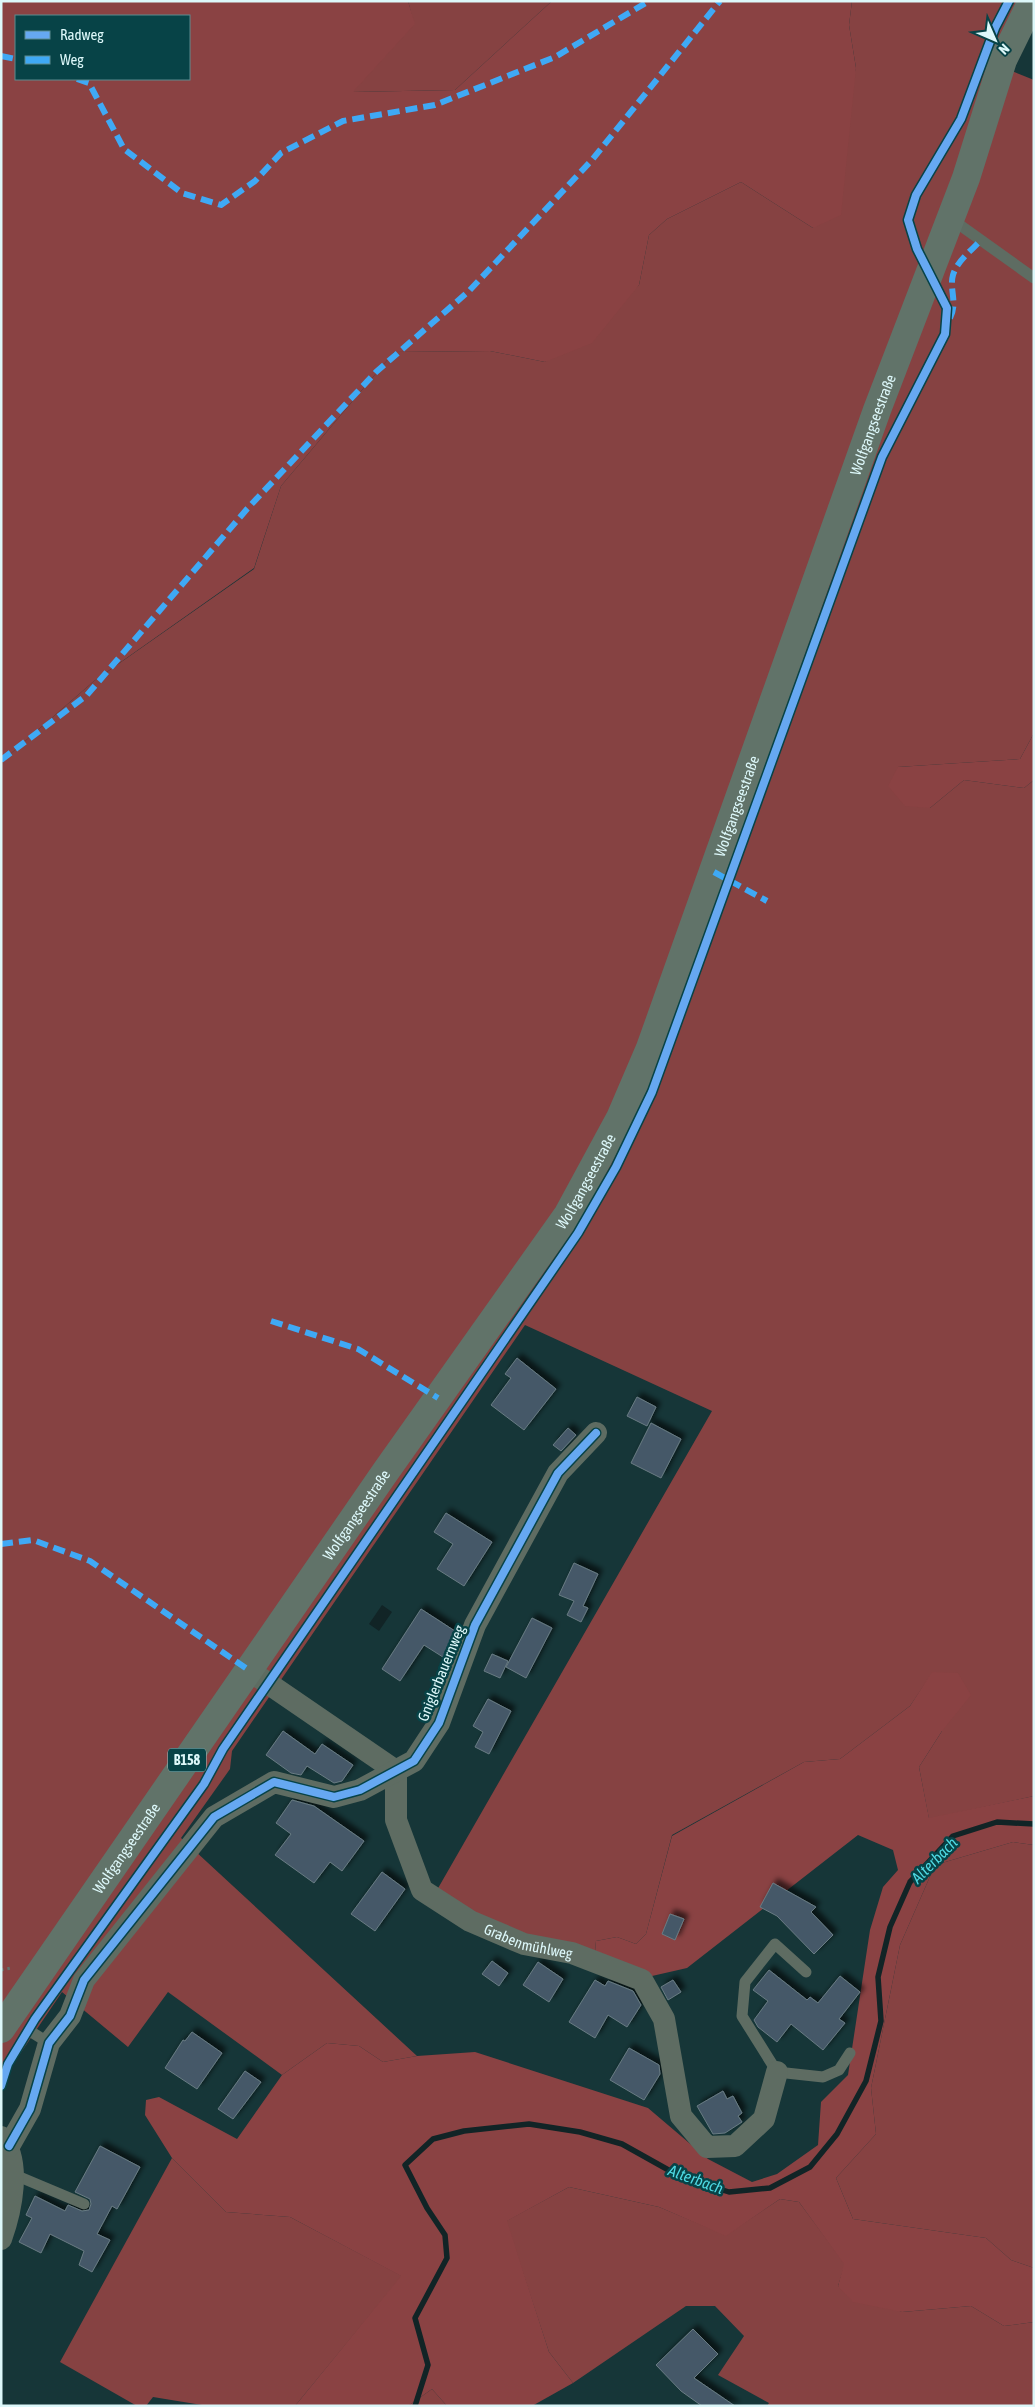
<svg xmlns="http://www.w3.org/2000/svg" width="1035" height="2407" viewBox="0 0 1035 2407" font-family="'Asap Condensed',sans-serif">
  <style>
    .green { fill: #864242 }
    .forest { fill: #8a4243; fill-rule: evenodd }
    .water { fill: #112426 }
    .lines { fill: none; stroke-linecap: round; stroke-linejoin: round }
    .stream { stroke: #112426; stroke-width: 5.5 }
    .building { fill: #445968; stroke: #697b83; filter: url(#shadow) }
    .path { stroke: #62716c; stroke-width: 3; stroke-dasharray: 2.5 4; stroke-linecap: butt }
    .service { stroke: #5e6c62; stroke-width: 11 }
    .minor { stroke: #5e6c62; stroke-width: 22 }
    .primary { stroke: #617369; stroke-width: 28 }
    .quiet { stroke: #3fa9f5; stroke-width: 6; stroke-dasharray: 12 6; stroke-linecap: butt }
    .cycleway-casing { stroke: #074347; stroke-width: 11 }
    .cycleway { stroke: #66a8f1; stroke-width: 8 }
    .labels { text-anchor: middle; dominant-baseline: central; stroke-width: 5; stroke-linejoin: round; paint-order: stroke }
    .shield { fill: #074347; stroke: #9dc2c4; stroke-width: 1 }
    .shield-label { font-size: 14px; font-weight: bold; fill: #ddf8fa }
    .street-label { font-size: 15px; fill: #ddf8fa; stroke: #074347 }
    .water-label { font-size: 16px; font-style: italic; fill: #4ed9e3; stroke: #074347 }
  </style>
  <defs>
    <filter id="shadow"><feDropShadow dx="4.5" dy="-4.5" stdDeviation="2.5" flood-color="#0009"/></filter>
  </defs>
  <rect width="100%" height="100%" fill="#163638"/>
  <path class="green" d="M408,1H552L455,90L352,92L414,24Z
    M852,1H1016L1020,3L992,63L1034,80V733L1020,759L898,767L930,808L964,780L1024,788L1034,780V1796L929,1819L919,1767L942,1731L933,1672L910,1706L840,1759L804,1762L672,1835L646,1934L636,1944L617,1937L596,1941L595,1952L503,1932L437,1890L712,1411L525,1325L232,1751L230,1769L181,1838L417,2056L383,2062L359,2046L327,2043L282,2075L168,1992L128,2047L62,1992L1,2082V762L94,681L254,569L281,486L394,352L490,351L545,362L639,285L649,235L667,219L741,182L813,228L856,68L849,25Z
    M1013,1842L1034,1845V2268L1011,2260L986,2238L853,2219L836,2178L876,2134L871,2088L900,1945L935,1865Z
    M172,2158L226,2212L290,2217L402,2276L295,2406H208L153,2397L146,2406H137L60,2362Z
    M569,2187L659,2207L726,2235L780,2199L799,2202L845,2264L838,2286L902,2312L971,2306L1004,2326L1034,2322V2406H767L769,2403L718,2375L744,2336L715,2306H686L573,2383L549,2352L506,2221Z
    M432,2389L447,2406H408Z"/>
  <path class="forest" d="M1,1H408L415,24L353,92L455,90L552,1H852L849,25L856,68L841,215L813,228L741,182L667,219L649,235L639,285L592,343L545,362L490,351L394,352L281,486L254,568L94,681L1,762ZM16,16H189V79H16Z
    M1034,733V780L1024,788L964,780L930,808L905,806L888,786L898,767L1020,759Z
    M932,1672L958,1673L971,1695L942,1731L919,1767L929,1818L1034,1796V1845L1013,1842L935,1865L900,1945L871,2088L876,2134L836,2178L853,2219L986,2238L1011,2260L1034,2268V2322L1004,2326L971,2306L902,2312L853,2302L838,2286L844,2264L799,2202L780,2199L726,2236L659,2207L569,2187L507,2221L549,2352L573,2383L532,2406H447L432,2389L408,2406H295L401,2276L290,2217L226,2212L172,2158L145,2115L146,2100L159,2097L237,2139L282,2075L327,2043L359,2046L383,2062L417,2056L475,2052L648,2108L708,2159L752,2182L777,2174L818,2145L821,2102L848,2075L870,1930L883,1887L898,1870L893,1850L858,1835L687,1968L652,1976L595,1952L596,1941L617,1937L636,1944L646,1934L672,1836L804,1762L840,1759L910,1706Z"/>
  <path class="water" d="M382,1605L392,1612L379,1631L369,1624Z"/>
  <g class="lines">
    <path class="stream" d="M415,2406L428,2365L415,2318L447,2258L445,2235L427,2208L405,2165L433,2139L464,2131L529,2124L580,2132L622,2144L681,2177L729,2192L770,2188L810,2167L837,2134L866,2081L881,2021L878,1977L890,1927L910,1882L953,1836L997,1822L1034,1824"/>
  </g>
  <path class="building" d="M517,1358L556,1389L524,1430L491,1405L511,1378L505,1374Z
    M637,1397L656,1407L647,1426L627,1416Z
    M651,1423L681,1439L661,1478L631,1463Z
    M568,1428L576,1435L561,1451L553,1445Z
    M446,1513L492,1542L464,1586L437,1569L453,1544L434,1532Z
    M574,1563L598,1574L583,1606L588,1608L581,1622L567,1615L574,1601L559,1595Z
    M421,1609L458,1633L446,1659L424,1645L400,1681L382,1669Z
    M532,1618L552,1628L526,1678L506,1667Z
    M492,1654L508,1661L500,1678L484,1671Z
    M488,1699L511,1711L489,1754L475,1747L483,1732L473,1726Z
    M283,1731L315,1754L322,1744L353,1765L342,1781L334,1783L307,1766L301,1775L291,1773L266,1755Z
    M292,1800L314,1806L364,1841L342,1871L330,1862L314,1883L275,1855L291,1834L276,1823Z
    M382,1872L405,1889L375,1931L351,1914Z
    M773,1883L816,1907L811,1912L833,1935L814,1954L777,1916L760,1907Z
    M670,1914L684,1919L675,1940L662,1934Z
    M492,1961L508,1973L499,1986L482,1974Z
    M538,1962L563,1979L549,2002L523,1985Z
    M769,1970L807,2000L810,1997L818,2003L840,1976L860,1992L839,2019L845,2023L823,2050L791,2024L777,2042L758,2027L754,2020L768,2001L753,1990Z
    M595,1980L605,1986L608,1981L633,1991L641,2005L627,2027L608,2015L595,2038L569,2022Z
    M673,1980L681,1992L668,2000L661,1987Z
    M192,2032L222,2053L197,2089L165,2068L183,2040L185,2041Z
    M629,2048L659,2065L660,2074L644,2100L610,2080Z
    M245,2071L261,2082L233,2119L218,2109Z
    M723,2091L727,2099L733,2096L742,2113L738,2116L742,2122L725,2133L713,2134L697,2106Z
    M100,2146L140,2167L117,2209L112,2206L97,2234L110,2240L92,2272L79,2265L84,2251L50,2234L41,2253L19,2242L32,2218L26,2215L35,2196L65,2211L68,2205L82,2211L89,2210L91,2204L90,2199L75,2192Z
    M693,2329L718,2354L694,2378L735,2406H702L681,2391L656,2365Z"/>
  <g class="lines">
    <path class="path" d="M1,1970L11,1968"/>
    <path class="service" d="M950,218L1034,278
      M806,1972L775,1944L745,1982L742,2016L777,2072L823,2077L839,2070L850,2053
      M33,2033L49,2043
      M15,2175L84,2204"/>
    <g class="minor">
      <path id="s1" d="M250,1671L396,1771V1820L422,1890L470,1921L524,1944L572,1953L642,1980L664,2019L681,2116L707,2147L735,2146L764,2119L777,2072"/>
      <path d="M1,2137C22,2162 11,2211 1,2239"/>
      <path d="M9,2146L30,2109L49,2043L70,2016L84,1980L214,1817L274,1782L334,1797L360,1790L414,1761L439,1723L475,1625L558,1473L596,1433"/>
    </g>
    <path class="primary" id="s2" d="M1,2029L386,1471L568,1214L620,1118L650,1048L877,410L966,178L1003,60L1032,1"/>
    <path class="quiet" d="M1,56L16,59
      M77,79L89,83L124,149L182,193L221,205L255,181L281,153L343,121L435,105L555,57L649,1
      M950,318C958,303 949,289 953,275C957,261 972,250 981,240
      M1,760L87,695L247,509L376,372L469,291L592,160L720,1
      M714,872L767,901
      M271,1321L358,1349L438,1398
      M1,1544L33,1540L90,1561L250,1671"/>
    <defs>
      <path id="cycleway" d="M1,2086L8,2064L35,2019L204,1784L223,1749L578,1233L616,1167L652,1092L882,457L945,334L947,308L917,249L908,220L916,195L961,119L995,28L1009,1
        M9,2146L30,2109L49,2043L70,2016L84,1980L214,1817L274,1782L334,1797L360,1790L414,1761L439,1723L475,1625L558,1473L596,1433"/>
    </defs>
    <use href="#cycleway" class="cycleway-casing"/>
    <use href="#cycleway" class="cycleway"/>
  </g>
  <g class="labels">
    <rect class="shield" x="168" y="1748.5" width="38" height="23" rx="4"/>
    <g class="shield-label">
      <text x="187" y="1760">B158</text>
    </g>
    <g class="street-label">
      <text stroke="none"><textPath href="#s2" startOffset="1840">Wolfgangseestraße</textPath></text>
      <text stroke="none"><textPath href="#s2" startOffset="1435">Wolfgangseestraße</textPath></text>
      <text stroke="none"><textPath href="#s2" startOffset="1030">Wolfgangseestraße</textPath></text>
      <text stroke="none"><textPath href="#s2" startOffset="625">Wolfgangseestraße</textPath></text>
      <text transform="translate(441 1673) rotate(-68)">Gniglerbauernweg</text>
      <text stroke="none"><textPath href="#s2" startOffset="220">Wolfgangseestraße</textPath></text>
      <text stroke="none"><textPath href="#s1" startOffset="420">Grabenmühlweg</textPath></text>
    </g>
    <g class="water-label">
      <text transform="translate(934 1860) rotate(-45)">Alterbach</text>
      <text transform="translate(696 2179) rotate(20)">Alterbach</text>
    </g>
  </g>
  <rect width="1035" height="2407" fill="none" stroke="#ddf8fa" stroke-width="5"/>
  <rect x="15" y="15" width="175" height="65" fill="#074347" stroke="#5d8b8f"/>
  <rect x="25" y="31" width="25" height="8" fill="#66a8f1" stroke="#5d8b8f"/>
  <text x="60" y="40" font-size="15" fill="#ddf8fa">Radweg</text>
  <rect x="25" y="56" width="25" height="8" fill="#3fa9f5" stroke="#5d8b8f"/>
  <text x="60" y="65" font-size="15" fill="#ddf8fa">Weg</text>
  <g transform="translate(995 40) rotate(135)" stroke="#074347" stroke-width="4" paint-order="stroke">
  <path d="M0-4L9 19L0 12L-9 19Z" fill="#ddf8fa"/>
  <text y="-8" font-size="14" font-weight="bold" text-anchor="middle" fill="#ddf8fa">N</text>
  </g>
</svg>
